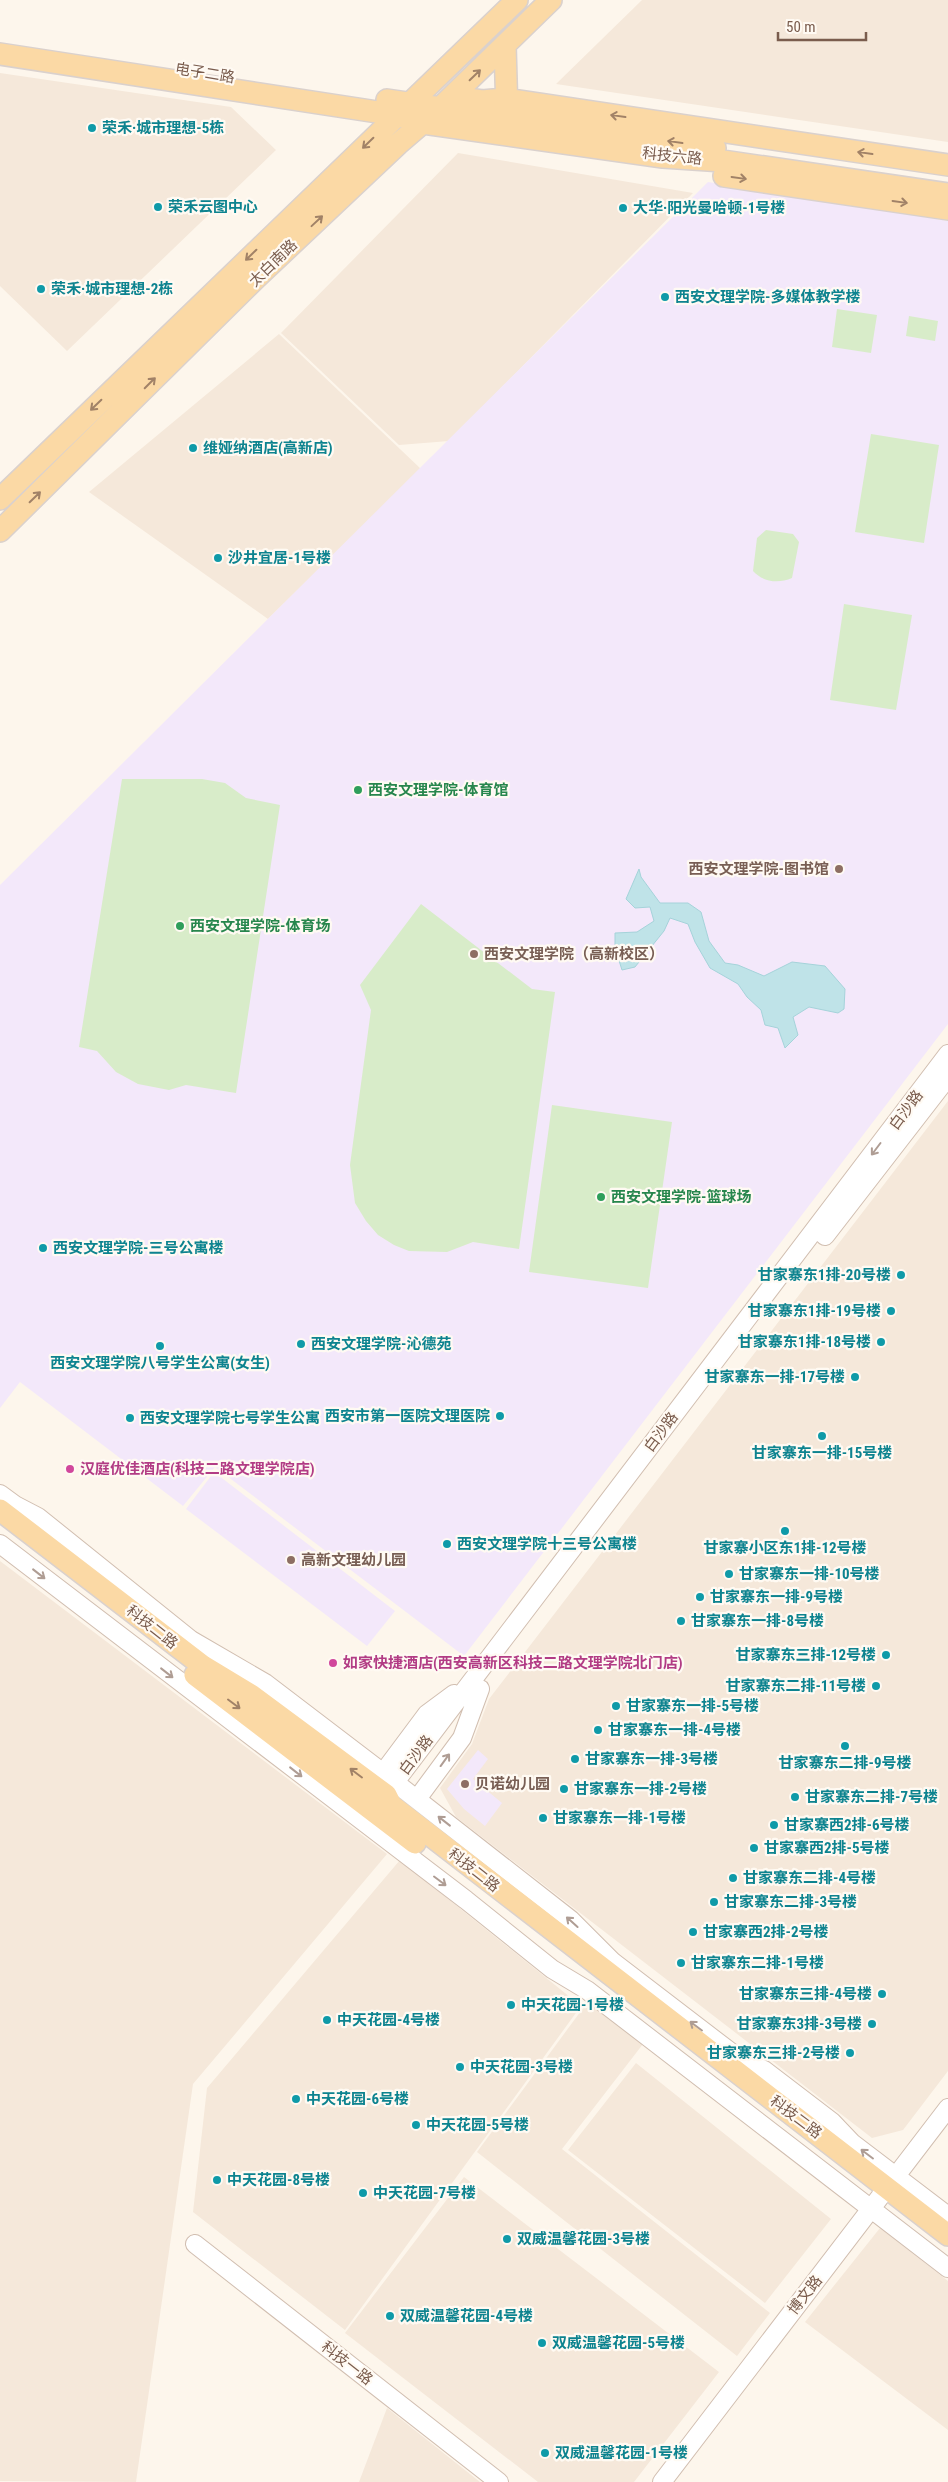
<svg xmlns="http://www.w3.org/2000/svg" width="948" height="2482" viewBox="0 0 948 2482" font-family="'Roboto Condensed','Noto Sans SC',sans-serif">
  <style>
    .residential { fill: #f5e8da }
    .education { fill: #f3e8fa }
    .green { fill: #d8ecc9 }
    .water { fill: #bfe3e8; stroke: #a5d3da }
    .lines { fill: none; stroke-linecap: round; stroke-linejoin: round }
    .minor-casing { stroke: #d1beb0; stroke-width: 20 }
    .major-casing { stroke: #dad1cd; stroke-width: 24 }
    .minor { stroke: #fff; stroke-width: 18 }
    .major { stroke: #fbd9a5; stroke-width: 21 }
    .oneway { stroke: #a18267 }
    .oneway2 { stroke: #af9d94 }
    .culture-dot { fill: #0f9aa8; stroke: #fffaf3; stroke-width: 2 }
    .leisure-dot { fill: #2e9e5b; stroke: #fffaf3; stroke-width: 2 }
    .education-dot { fill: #8d6e63; stroke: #fffaf3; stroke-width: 2 }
    .hotel-dot { fill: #d1479c; stroke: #fffaf3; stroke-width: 2 }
    .labels { text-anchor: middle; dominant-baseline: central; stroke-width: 4.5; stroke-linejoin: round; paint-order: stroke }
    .street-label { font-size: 15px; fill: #7a5c4d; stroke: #fffaf3 }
    .culture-label { font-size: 15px; font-weight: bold; fill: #0d838f; stroke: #fffaf3; text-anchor: start }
    .leisure-label { font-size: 15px; font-weight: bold; fill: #27864d; stroke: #fffaf3; text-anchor: start }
    .education-label { font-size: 15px; font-weight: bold; fill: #785e54; stroke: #fffaf3; text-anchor: start }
    .hotel-label { font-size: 15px; font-weight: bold; fill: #b23c85; stroke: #fffaf3; text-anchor: start }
  </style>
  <rect width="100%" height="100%" fill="#fdf6ec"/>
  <path class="residential" d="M642,0H948V142L556,84Z
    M0,73L231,107L276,150L67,351L0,286Z
    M458,153L693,193L449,441L399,445L281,333Z
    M279,334L421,469L268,619L89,492Z
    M948,1101V2071L903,2130L872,2138L456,1817L440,1788L472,1744L489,1699Z
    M0,1561L387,1854L193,2084L136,2482L0,2481Z
    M400,1860L581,2006L345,2330L193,2212L207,2088Z
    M589,2000L643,2044L562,2149L770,2313L737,2356L477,2152Z
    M636,2063L831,2219L765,2303L568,2150Z
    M464,2177L719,2372L634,2482H538L345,2333Z
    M880,2228L948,2281V2430L805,2322Z
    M387,2408L480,2482H359Z"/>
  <path class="education" d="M708,182L948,221V1024L464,1656L215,1467L183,1506L20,1382L0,1408V885Z
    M214,1472L395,1611L367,1646L186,1509Z
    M478,1750L488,1759L473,1779L502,1803L485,1826L464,1809L447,1789Z"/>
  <path class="green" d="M837,309L877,315L871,353L832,347Z
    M909,316L938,321L935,341L906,336Z
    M871,434L939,445L924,543L855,532Z
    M766,530L793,534L799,542L792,578C778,584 763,582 753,571L757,538Z
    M844,604L912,615L896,710L830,700Z
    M122,779H202L225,783L246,798L280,805L236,1093L186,1085L169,1090L138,1084L116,1072L97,1051L79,1047Z
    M421,904L532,989L555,992L519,1249L473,1242L447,1252L409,1251L394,1245L378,1235L366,1221L355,1203L350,1165L371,1010L360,985Z
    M552,1105L672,1122L648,1288L529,1272Z"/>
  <path class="water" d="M639,869L641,877L660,903H688L701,912L709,941L725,963L738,965L764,976L792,962L825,966L845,989L844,1009L838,1013L809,1007L793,1017L798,1035L785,1048L778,1028L765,1025L761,1010L747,997L738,984L710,968L695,942L688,924L670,918L664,931L635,967L622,970L615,948V933L637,932L654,921L650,907L635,908L626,899Z"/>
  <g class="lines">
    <defs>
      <path id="minor" d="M825,1236L948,1077
        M0,1494L15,1505L38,1517L191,1640L265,1683L383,1773L571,1920L613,1962L741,2060L764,2070L832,2122L852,2143L948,2216
        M0,1544L466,1900L552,1969L587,1990L948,2268
        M383,1773L427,1714L454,1694
        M389,1790L948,1054
        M417,1799L462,1738L480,1689
        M195,2244L499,2482
        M662,2482L948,2108"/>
      <path id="major" d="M505,45L507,113
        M0,54L397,115L423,123L663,157L723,161L948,194
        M461,98L482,101L505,99L948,165
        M387,100L715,148
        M724,176L948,209
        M0,499L517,0
        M0,531L257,277L398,144L440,108L551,0
        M0,1510L203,1666L251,1695L386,1795L391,1805L948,2235
        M195,1675L415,1843"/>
    </defs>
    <use href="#minor" class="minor-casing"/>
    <use href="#major" class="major-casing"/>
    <use href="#minor" class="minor"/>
    <use href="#major" class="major"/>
  </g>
  <defs><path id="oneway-shaft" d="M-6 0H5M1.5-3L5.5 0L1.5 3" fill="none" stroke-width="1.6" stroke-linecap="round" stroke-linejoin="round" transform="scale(1.25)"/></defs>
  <g class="oneway">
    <use href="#oneway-shaft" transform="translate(475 75) rotate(-44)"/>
    <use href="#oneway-shaft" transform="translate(618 116) rotate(-172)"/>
    <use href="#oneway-shaft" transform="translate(675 142) rotate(-172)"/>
    <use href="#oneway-shaft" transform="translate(368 143) rotate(136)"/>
    <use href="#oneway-shaft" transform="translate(865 153) rotate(-172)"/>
    <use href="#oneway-shaft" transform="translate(739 178) rotate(8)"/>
    <use href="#oneway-shaft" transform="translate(900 202) rotate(8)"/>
    <use href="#oneway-shaft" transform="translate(317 221) rotate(-43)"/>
    <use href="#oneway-shaft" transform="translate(251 255) rotate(136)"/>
    <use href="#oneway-shaft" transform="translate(150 383) rotate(-45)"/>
    <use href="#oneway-shaft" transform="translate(96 405) rotate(136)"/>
    <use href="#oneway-shaft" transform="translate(35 497) rotate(-44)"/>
    <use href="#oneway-shaft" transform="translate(234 1704) rotate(37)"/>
    <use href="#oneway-shaft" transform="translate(356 1773) rotate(-143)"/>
  </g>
  <g class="oneway2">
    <use href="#oneway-shaft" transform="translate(876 1149) rotate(127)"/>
    <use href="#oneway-shaft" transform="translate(39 1574) rotate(38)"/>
    <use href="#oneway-shaft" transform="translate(167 1673) rotate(38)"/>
    <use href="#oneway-shaft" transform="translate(445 1760) rotate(-54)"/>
    <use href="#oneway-shaft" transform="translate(296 1772) rotate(38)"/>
    <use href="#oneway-shaft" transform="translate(444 1821) rotate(-142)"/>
    <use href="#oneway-shaft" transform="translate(440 1881) rotate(37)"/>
    <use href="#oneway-shaft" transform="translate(572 1922) rotate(-138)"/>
    <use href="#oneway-shaft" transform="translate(696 2026) rotate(-143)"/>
    <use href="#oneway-shaft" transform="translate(867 2154) rotate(-143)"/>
  </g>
  <g class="culture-dot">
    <circle cx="92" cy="128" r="5"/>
    <circle cx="158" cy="207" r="5"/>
    <circle cx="623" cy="208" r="5"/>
    <circle cx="41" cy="289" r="5"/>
    <circle cx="665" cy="297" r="5"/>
    <circle cx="193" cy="448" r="5"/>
    <circle cx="218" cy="558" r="5"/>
    <circle cx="43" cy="1248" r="5"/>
    <circle cx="901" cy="1275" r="5"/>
    <circle cx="891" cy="1311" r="5"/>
    <circle cx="881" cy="1342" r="5"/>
    <circle cx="301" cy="1344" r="5"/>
    <circle cx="160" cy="1346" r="5"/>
    <circle cx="855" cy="1377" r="5"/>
    <circle cx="500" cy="1416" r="5"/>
    <circle cx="130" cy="1418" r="5"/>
    <circle cx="822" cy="1436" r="5"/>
    <circle cx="785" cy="1531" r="5"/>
    <circle cx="447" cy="1544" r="5"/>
    <circle cx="729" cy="1574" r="5"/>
    <circle cx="700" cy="1597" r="5"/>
    <circle cx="681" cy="1621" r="5"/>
    <circle cx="886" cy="1655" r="5"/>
    <circle cx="876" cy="1686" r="5"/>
    <circle cx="616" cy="1706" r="5"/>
    <circle cx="598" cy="1730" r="5"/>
    <circle cx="845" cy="1746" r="5"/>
    <circle cx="575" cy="1759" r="5"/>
    <circle cx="564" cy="1789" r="5"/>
    <circle cx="795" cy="1797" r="5"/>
    <circle cx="543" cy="1818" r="5"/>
    <circle cx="774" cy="1825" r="5"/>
    <circle cx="754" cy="1848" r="5"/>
    <circle cx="733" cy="1878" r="5"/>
    <circle cx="714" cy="1902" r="5"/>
    <circle cx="693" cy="1932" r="5"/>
    <circle cx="681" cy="1963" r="5"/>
    <circle cx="882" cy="1994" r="5"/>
    <circle cx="511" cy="2005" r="5"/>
    <circle cx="327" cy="2020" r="5"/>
    <circle cx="872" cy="2024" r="5"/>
    <circle cx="850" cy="2053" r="5"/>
    <circle cx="460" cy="2067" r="5"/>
    <circle cx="296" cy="2099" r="5"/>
    <circle cx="416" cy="2125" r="5"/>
    <circle cx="217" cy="2180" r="5"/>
    <circle cx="363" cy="2193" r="5"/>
    <circle cx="507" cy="2239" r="5"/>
    <circle cx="390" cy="2316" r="5"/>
    <circle cx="542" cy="2343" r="5"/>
    <circle cx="545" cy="2453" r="5"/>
  </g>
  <g class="leisure-dot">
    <circle cx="358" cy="790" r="5"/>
    <circle cx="180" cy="926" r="5"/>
    <circle cx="601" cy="1197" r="5"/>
  </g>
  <g class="education-dot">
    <circle cx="839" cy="869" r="5"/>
    <circle cx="474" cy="954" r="5"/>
    <circle cx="291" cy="1560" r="5"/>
    <circle cx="465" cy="1784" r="5"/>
  </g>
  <g class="hotel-dot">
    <circle cx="70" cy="1469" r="5"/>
    <circle cx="333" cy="1663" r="5"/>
  </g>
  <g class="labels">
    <g class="street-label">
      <text transform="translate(205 73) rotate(9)">电子二路</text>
      <text transform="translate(672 156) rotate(6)">科技六路</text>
      <text transform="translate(273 263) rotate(-44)">太白南路</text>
      <text transform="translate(906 1110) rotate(-53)">白沙路</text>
      <text transform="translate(661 1432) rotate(-53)">白沙路</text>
      <text transform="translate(152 1627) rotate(38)">科技二路</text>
      <text transform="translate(416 1755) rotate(-53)">白沙路</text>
      <text transform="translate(474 1870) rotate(38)">科技二路</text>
      <text transform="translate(796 2117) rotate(37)">科技二路</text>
      <text transform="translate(805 2295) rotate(-52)">博文路</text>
      <text transform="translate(347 2363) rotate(38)">科技一路</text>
    </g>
    <g class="culture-label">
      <text x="102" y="128">荣禾·城市理想-5栋</text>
      <text x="168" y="207">荣禾云图中心</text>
      <text x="633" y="208">大华·阳光曼哈顿-1号楼</text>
      <text x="51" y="289">荣禾·城市理想-2栋</text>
      <text x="675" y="297">西安文理学院-多媒体教学楼</text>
      <text x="203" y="448">维娅纳酒店(高新店)</text>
      <text x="228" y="558">沙井宜居-1号楼</text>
      <text x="53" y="1248">西安文理学院-三号公寓楼</text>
      <text x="891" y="1275" text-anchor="end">甘家寨东1排-20号楼</text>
      <text x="881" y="1311" text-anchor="end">甘家寨东1排-19号楼</text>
      <text x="871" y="1342" text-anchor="end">甘家寨东1排-18号楼</text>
      <text x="311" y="1344">西安文理学院-沁德苑</text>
      <text x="160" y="1363" text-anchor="middle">西安文理学院八号学生公寓(女生)</text>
      <text x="845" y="1377" text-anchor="end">甘家寨东一排-17号楼</text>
      <text x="490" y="1416" text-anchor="end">西安市第一医院文理医院</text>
      <text x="140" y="1418">西安文理学院七号学生公寓</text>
      <text x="822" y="1453" text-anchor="middle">甘家寨东一排-15号楼</text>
      <text x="457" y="1544">西安文理学院十三号公寓楼</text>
      <text x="785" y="1548" text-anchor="middle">甘家寨小区东1排-12号楼</text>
      <text x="739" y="1574">甘家寨东一排-10号楼</text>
      <text x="710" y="1597">甘家寨东一排-9号楼</text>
      <text x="691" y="1621">甘家寨东一排-8号楼</text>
      <text x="876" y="1655" text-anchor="end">甘家寨东三排-12号楼</text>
      <text x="866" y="1686" text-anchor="end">甘家寨东二排-11号楼</text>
      <text x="626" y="1706">甘家寨东一排-5号楼</text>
      <text x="608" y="1730">甘家寨东一排-4号楼</text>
      <text x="585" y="1759">甘家寨东一排-3号楼</text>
      <text x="845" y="1763" text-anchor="middle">甘家寨东二排-9号楼</text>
      <text x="574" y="1789">甘家寨东一排-2号楼</text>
      <text x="805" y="1797">甘家寨东二排-7号楼</text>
      <text x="553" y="1818">甘家寨东一排-1号楼</text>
      <text x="784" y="1825">甘家寨西2排-6号楼</text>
      <text x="764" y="1848">甘家寨西2排-5号楼</text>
      <text x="743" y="1878">甘家寨东二排-4号楼</text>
      <text x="724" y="1902">甘家寨东二排-3号楼</text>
      <text x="703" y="1932">甘家寨西2排-2号楼</text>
      <text x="691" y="1963">甘家寨东二排-1号楼</text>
      <text x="872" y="1994" text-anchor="end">甘家寨东三排-4号楼</text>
      <text x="521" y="2005">中天花园-1号楼</text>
      <text x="337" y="2020">中天花园-4号楼</text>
      <text x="862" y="2024" text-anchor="end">甘家寨东3排-3号楼</text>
      <text x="840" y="2053" text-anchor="end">甘家寨东三排-2号楼</text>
      <text x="470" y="2067">中天花园-3号楼</text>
      <text x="306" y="2099">中天花园-6号楼</text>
      <text x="426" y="2125">中天花园-5号楼</text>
      <text x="227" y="2180">中天花园-8号楼</text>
      <text x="373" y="2193">中天花园-7号楼</text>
      <text x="517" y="2239">双威温馨花园-3号楼</text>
      <text x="400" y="2316">双威温馨花园-4号楼</text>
      <text x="552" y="2343">双威温馨花园-5号楼</text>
      <text x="555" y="2453">双威温馨花园-1号楼</text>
    </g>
    <g class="leisure-label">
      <text x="368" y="790">西安文理学院-体育馆</text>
      <text x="190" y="926">西安文理学院-体育场</text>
      <text x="611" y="1197">西安文理学院-篮球场</text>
    </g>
    <g class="education-label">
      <text x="829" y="869" text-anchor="end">西安文理学院-图书馆</text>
      <text x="484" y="954">西安文理学院（高新校区）</text>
      <text x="301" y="1560">高新文理幼儿园</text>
      <text x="475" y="1784">贝诺幼儿园</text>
    </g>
    <g class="hotel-label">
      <text x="80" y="1469">汉庭优佳酒店(科技二路文理学院店)</text>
      <text x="343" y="1663">如家快捷酒店(西安高新区科技二路文理学院北门店)</text>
    </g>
  </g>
  <path d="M778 32v8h88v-8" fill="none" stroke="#7a5c4d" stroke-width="2.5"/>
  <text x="786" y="32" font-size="15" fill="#7a5c4d" stroke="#fffaf3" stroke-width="4" paint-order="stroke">50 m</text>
</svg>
